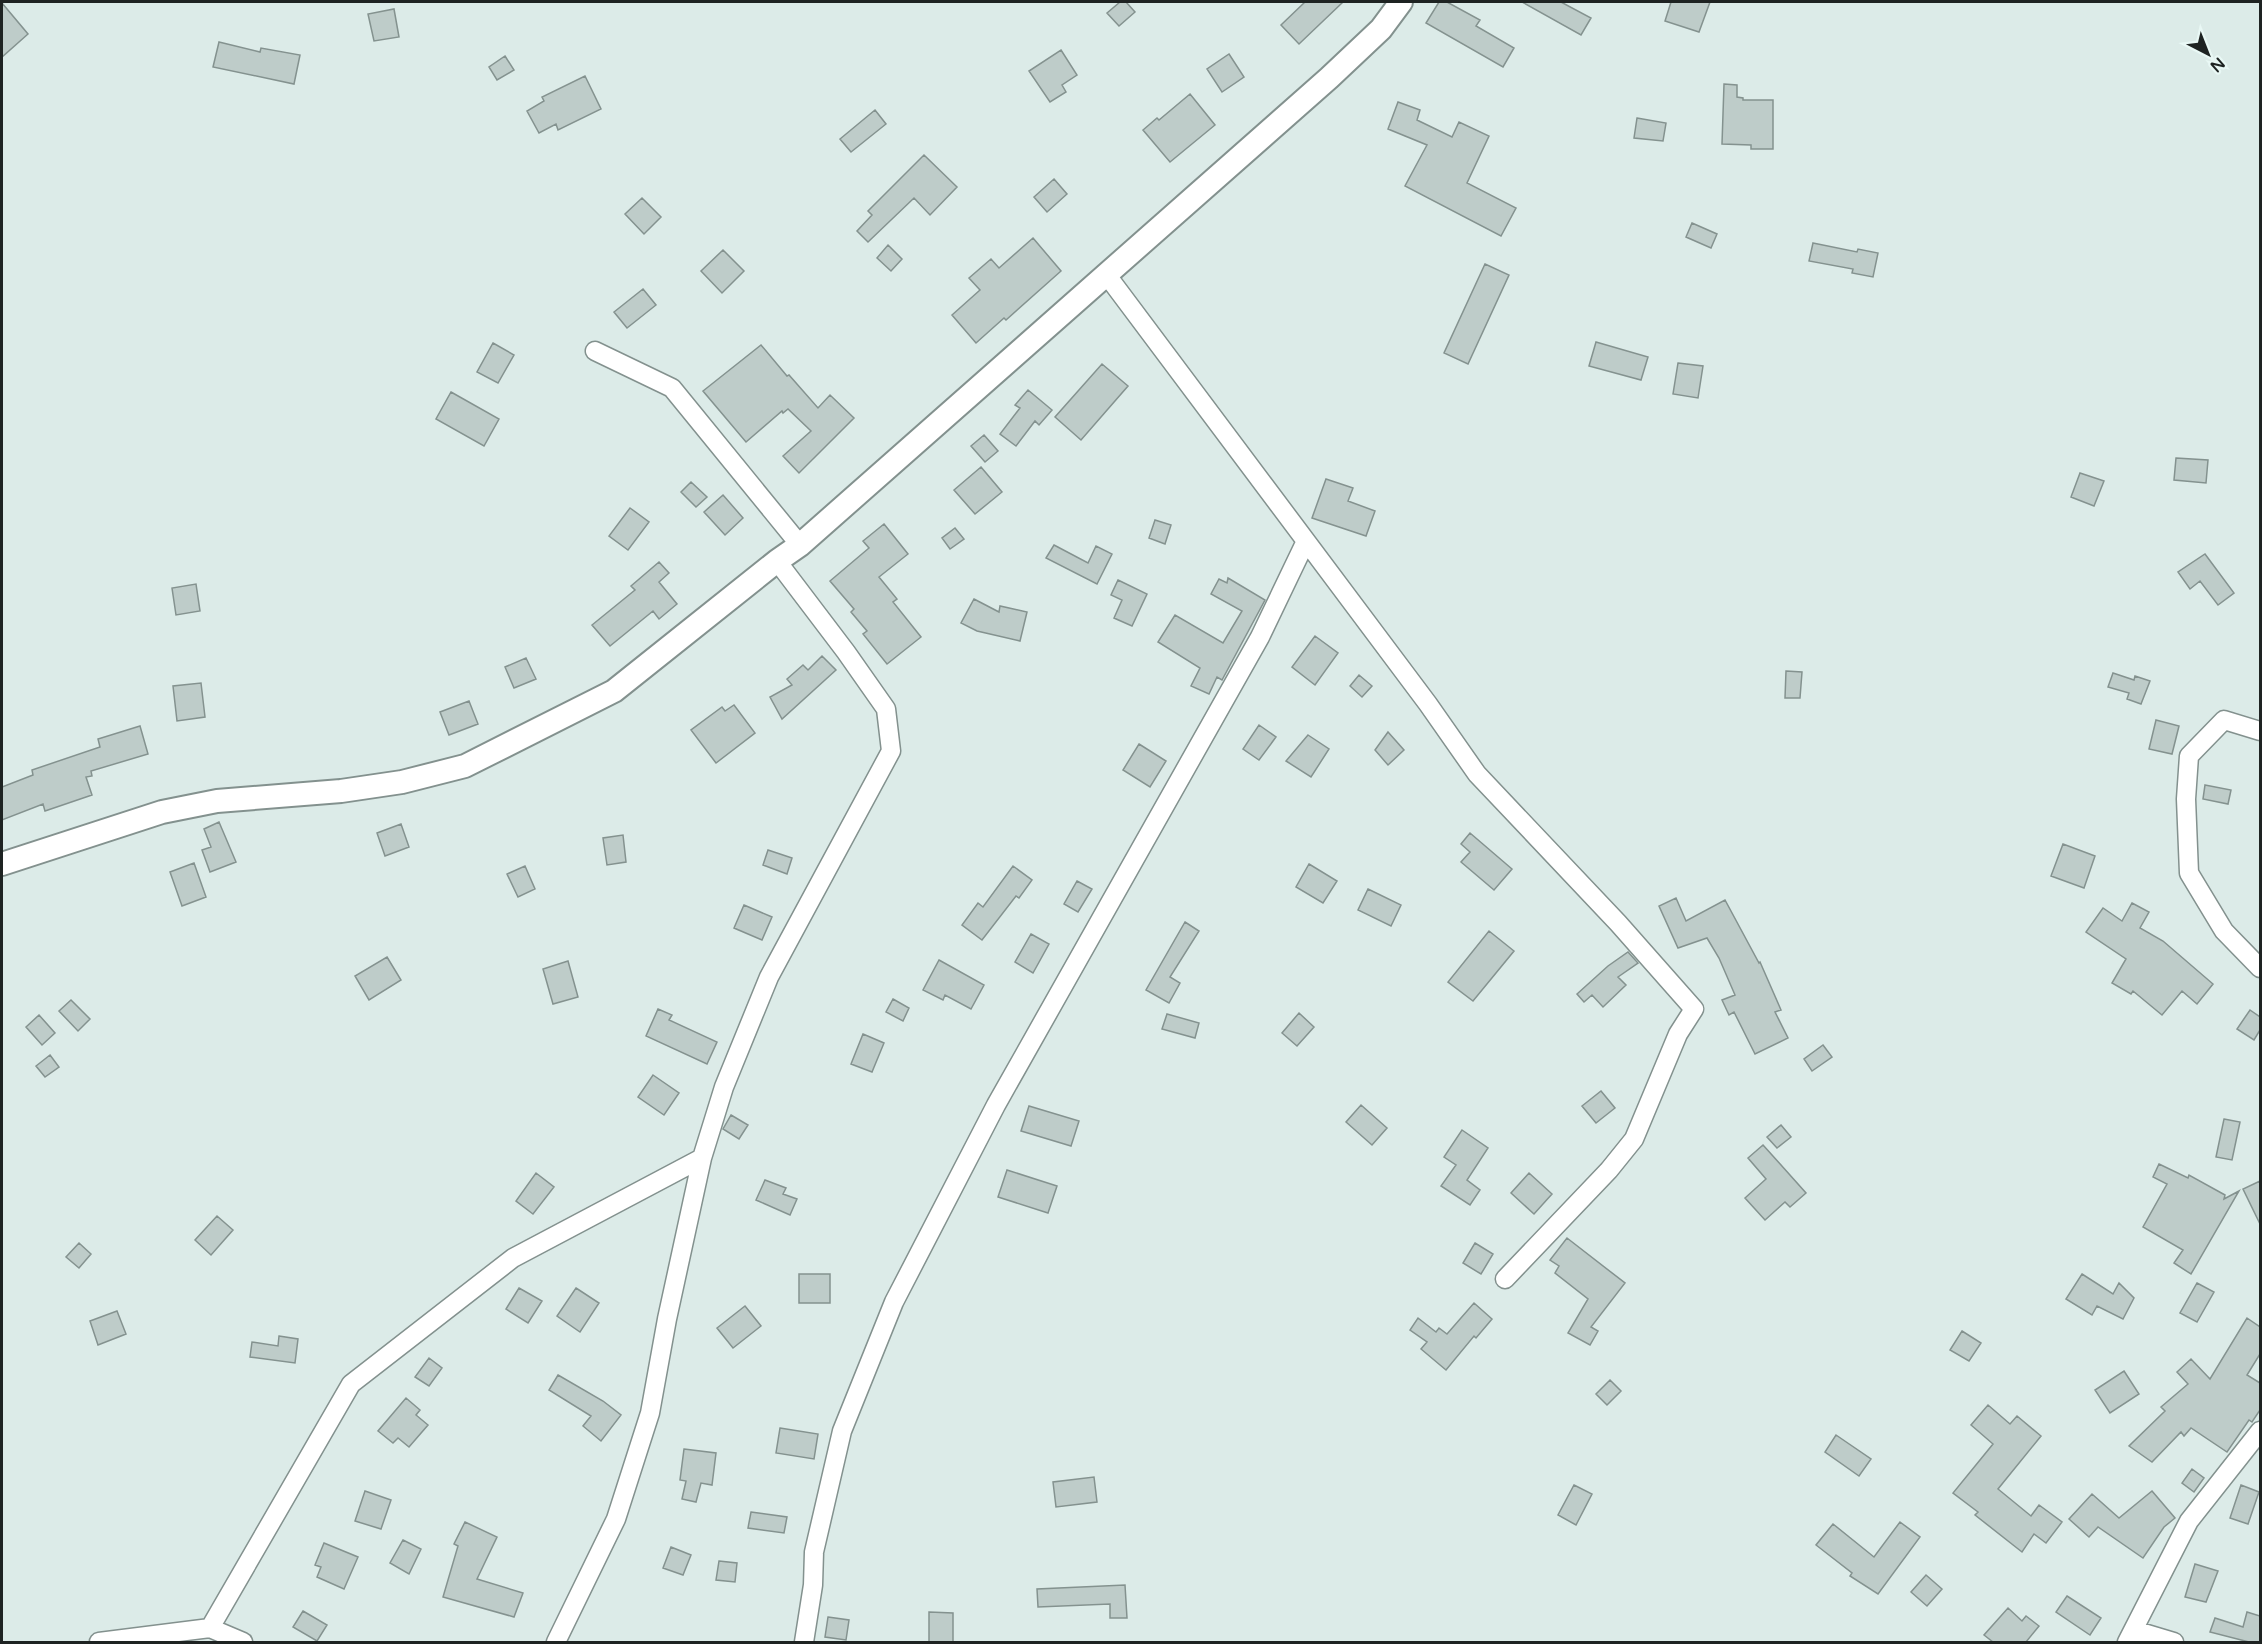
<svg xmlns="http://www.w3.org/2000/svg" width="2262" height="1644" viewBox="0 0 2262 1644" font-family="'Varela Round',sans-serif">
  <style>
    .building { fill: #beccc9; stroke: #84928f; stroke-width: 1.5 }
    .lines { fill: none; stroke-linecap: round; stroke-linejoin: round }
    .minor-casing { stroke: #83918e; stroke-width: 21 }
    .tertiary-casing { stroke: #83918e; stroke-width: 26 }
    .minor { stroke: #fff; stroke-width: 18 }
    .tertiary { stroke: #fff; stroke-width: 22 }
  </style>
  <rect width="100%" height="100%" fill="#dcebe8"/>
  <path class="building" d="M1120,2H1126L1135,12L1119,26L1107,13Z
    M1305,2H1343L1299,44L1281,25Z
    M1439,2H1447L1480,20L1476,26L1514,48L1503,67L1426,23Z
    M1522,2H1561L1591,18L1581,35Z
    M1671,2H1710L1699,32L1665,21Z
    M2,3L28,34L2,57Z
    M394,9L399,37L374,41L368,14Z
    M219,42L260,52L261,48L300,55L294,84L213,67Z
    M1061,50L1077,75L1062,85L1066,92L1050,102L1029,71Z
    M1229,54L1244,77L1222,92L1207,69Z
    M505,56L514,70L497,80L489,67Z
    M585,76L601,109L558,130L556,124L539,133L527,111L544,101L542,97Z
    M1724,84L1737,85V97L1743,98V100H1773V149H1751V145L1722,144Z
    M1190,94L1215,125L1170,162L1143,130L1157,118L1159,120Z
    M1398,102L1420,110L1417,120L1452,137L1459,122L1489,136L1467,183L1516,208L1501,236L1405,186L1427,145L1388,129Z
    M875,110L886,124L851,152L840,139Z
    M1637,118L1666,123L1663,141L1634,138Z
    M924,155L957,187L930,215L914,198L868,242L857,231L872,215L868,211Z
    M1054,179L1067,194L1047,212L1034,197Z
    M642,198L661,217L644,234L625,214Z
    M1692,223L1717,234L1711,248L1686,237Z
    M1033,238L1061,271L1006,320L1004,318L976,343L952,315L980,290L969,278L991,259L999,268Z
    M1813,243L1857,252L1858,249L1878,253L1873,277L1852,273L1853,269L1809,261Z
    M888,245L902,259L891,271L877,258Z
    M723,250L744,271L722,293L701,271Z
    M1485,264L1509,275L1468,364L1444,353Z
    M643,289L656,305L627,328L614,312Z
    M1596,342L1648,357L1641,380L1589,366Z
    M493,343L514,355L498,383L477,372Z
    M761,345L787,376L789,375L818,408L830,395L854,418L799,473L783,456L811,431L788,409L783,413L782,411L746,442L703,391Z
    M1678,363L1703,366L1698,398L1673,394Z
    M1102,364L1128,386L1081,440L1055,417Z
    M1028,390L1052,410L1039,425L1035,421L1016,446L1000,434L1020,408L1015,405Z
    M451,392L499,419L484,446L436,419Z
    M984,435L998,451L985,462L971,446Z
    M2176,458L2208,460L2206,483L2174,480Z
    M981,467L1002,492L975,514L954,490Z
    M2080,473L2104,481L2094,506L2071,497Z
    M1326,479L1353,488L1348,501L1375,511L1366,536L1312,518Z
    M691,482L707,497L696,507L681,492Z
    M723,495L743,518L725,535L704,512Z
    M630,508L649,522L628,550L609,536Z
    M1155,520L1171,525L1165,544L1149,538Z
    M884,524L908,554L879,577L897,599L893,602L921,637L887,664L863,634L867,631L851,612L854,609L830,581L869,548L863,541Z
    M955,528L964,539L950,549L942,538Z
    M1054,545L1088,563L1096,546L1112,554L1097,584L1046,558Z
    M2205,554L2234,593L2218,605L2200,581L2190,589L2178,572Z
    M659,562L669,573L659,582L677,604L659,619L653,611L610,646L592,625L635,590L631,586Z
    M1228,578L1265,600L1222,680L1217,677L1209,694L1191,686L1200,668L1158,642L1175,615L1223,643L1242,611L1211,594L1219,579L1227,583Z
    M1118,580L1147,594L1132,626L1114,618L1122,600L1111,595Z
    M196,584L200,611L176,615L172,588Z
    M974,599L999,612L1000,606L1027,612L1020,641L977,631L961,623Z
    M1315,636L1338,653L1315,685L1292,667Z
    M822,656L836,670L782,719L770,697L792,685L787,679L803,665L808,670Z
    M526,658L536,679L514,688L505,667Z
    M1786,671L1802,672L1800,698H1785Z
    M2113,673L2134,680L2135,676L2150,681L2141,704L2127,699L2129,693L2108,687Z
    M1359,675L1372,686L1362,697L1350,686Z
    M201,683L205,717L177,721L173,686Z
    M469,701L478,724L449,735L440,712Z
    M734,705L755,733L716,763L691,730L722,707L725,711Z
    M2156,720L2179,726L2172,754L2149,749Z
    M1259,725L1276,737L1259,760L1243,749Z
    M140,726L148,754L91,771L92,776L86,777L92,795L45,811L43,804L2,820V787L33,775L32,770L100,747L98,739Z
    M1388,732L1404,750L1388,765L1375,750Z
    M1308,735L1329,749L1311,777L1286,761Z
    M1139,744L1166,761L1150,787L1123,770Z
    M2205,785L2231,790L2228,804L2203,799Z
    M219,822L236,862L210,872L202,850L211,847L204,829Z
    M401,824L409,847L385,856L377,833Z
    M1470,833L1512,869L1494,890L1461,862L1470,852L1461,844Z
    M623,835L626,862L607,865L603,838Z
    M2063,844L2095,856L2084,888L2051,876Z
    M768,850L792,858L787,874L763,865Z
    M194,863L206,897L182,906L170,872Z
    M1309,864L1337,881L1323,903L1296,887Z
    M525,866L535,889L518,897L507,874Z
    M1013,866L1032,880L1019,898L1016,896L982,940L962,925L978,903L983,907Z
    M1077,881L1092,889L1078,912L1064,904Z
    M1368,889L1401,905L1391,926L1358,910Z
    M1676,898L1686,921L1725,900L1759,963L1760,962L1781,1010L1775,1012L1788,1038L1755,1054L1734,1012L1729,1015L1722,1000L1735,995L1719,958L1707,938L1678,948L1659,906Z
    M2132,903L2149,912L2140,928L2163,941L2213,984L2197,1004L2182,991L2162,1015L2133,991L2131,994L2112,983L2126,959L2086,932L2103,908L2122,921Z
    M744,905L772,917L762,940L734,928Z
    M1185,922L1199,931L1170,977L1180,983L1169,1003L1146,990Z
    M1489,931L1514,951L1473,1001L1448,982Z
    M1031,934L1049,944L1033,973L1015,962Z
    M1628,952L1638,963L1618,977L1626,985L1603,1007L1592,995L1584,1002L1577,994L1608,966Z
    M387,957L401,980L369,1000L355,976Z
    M939,960L984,985L971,1009L945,995L943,1000L923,990Z
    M568,961L578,997L553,1004L543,969Z
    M893,999L909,1008L903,1021L886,1012Z
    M71,1000L90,1019L78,1031L59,1011Z
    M658,1009L672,1015L669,1020L717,1042L707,1064L646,1036Z
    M2250,1010L2260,1017V1030L2254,1040L2237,1029Z
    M1299,1013L1314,1027L1297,1046L1282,1033Z
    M1167,1014L1199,1023L1195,1038L1162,1029Z
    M39,1015L55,1033L42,1045L26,1027Z
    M863,1034L884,1043L872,1072L851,1064Z
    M1823,1045L1832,1057L1812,1071L1804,1059Z
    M50,1055L59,1067L45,1077L36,1066Z
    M653,1075L679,1093L664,1115L638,1097Z
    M1601,1091L1615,1108L1596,1123L1582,1106Z
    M1361,1105L1387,1128L1372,1145L1346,1122Z
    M1029,1106L1079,1121L1071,1146L1021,1131Z
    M731,1115L748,1125L739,1139L723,1129Z
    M2224,1119L2240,1122L2232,1160L2216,1157Z
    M1781,1125L1791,1137L1777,1148L1767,1137Z
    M1462,1130L1488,1148L1467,1180L1480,1190L1470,1205L1441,1186L1456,1165L1444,1157Z
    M1763,1145L1806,1193L1790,1207L1785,1202L1765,1220L1745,1198L1766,1179L1748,1158Z
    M2159,1164L2188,1178L2189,1175L2225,1195L2224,1199L2239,1191L2191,1274L2174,1263L2183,1250L2143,1227L2167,1184L2153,1177Z
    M1007,1170L1057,1186L1048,1213L998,1197Z
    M536,1173L554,1187L533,1214L516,1201Z
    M1529,1173L1552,1194L1534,1214L1511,1193Z
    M765,1180L786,1188L783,1194L797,1199L790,1215L756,1200Z
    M2260,1181V1224L2243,1189Z
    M217,1216L233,1230L211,1255L195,1240Z
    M1567,1238L1625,1283L1591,1327L1598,1331L1590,1345L1568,1333L1588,1299L1555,1273L1559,1266L1550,1260Z
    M79,1243L91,1254L79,1268L66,1257Z
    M1475,1243L1493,1254L1481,1274L1463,1263Z
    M799,1274H830V1303H799Z
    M2082,1274L2113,1294L2119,1283L2134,1298L2123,1319L2097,1306L2092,1315L2066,1299Z
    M2197,1283L2214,1292L2197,1322L2180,1313Z
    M519,1288L542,1301L528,1323L506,1309Z
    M576,1288L599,1303L580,1332L557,1316Z
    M1474,1303L1492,1319L1476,1338L1474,1336L1446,1370L1421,1349L1427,1342L1410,1330L1418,1318L1436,1332L1439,1328L1447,1334Z
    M745,1306L761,1326L733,1348L717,1328Z
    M117,1311L126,1334L98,1345L90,1321Z
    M2247,1318L2260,1327V1354L2247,1375L2260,1383V1410L2252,1422L2249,1420L2227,1452L2191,1428L2184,1436L2181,1432L2152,1462L2129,1446L2165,1411L2161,1407L2188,1384L2177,1372L2191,1359L2210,1379Z
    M1962,1331L1981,1343L1969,1361L1950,1350Z
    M279,1336L298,1339L295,1363L250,1357L252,1342L278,1346Z
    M429,1358L442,1368L429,1386L415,1377Z
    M2124,1371L2139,1394L2110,1413L2095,1390Z
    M558,1375L603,1401L621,1415L601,1441L583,1426L591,1416L549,1390Z
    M1610,1380L1621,1391L1607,1405L1596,1394Z
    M406,1398L420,1410L416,1415L428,1425L409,1447L398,1438L393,1443L378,1431Z
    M1988,1405L2010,1424L2017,1416L2041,1436L1998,1489L2031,1516L2039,1505L2062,1522L2046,1543L2034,1534L2022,1552L1975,1515L1978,1512L1953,1493L1993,1444L1971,1425Z
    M780,1428L818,1434L814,1459L776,1453Z
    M1836,1435L1871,1459L1859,1476L1825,1452Z
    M684,1449L716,1453L712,1485L701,1483L696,1502L682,1499L686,1481L680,1480Z
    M2192,1469L2204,1478L2194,1492L2182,1483Z
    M1094,1477L1097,1502L1056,1507L1053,1482Z
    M1574,1485L1592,1494L1576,1525L1558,1515Z
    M2241,1485L2259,1492L2248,1524L2230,1518Z
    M365,1491L391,1500L381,1529L355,1521Z
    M2152,1491L2175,1518L2164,1527L2143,1558L2098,1527L2089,1537L2069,1519L2092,1494L2119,1518Z
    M751,1512L787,1517L784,1533L748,1528Z
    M465,1522L497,1537L477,1579L523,1593L514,1617L443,1597L458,1546L454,1544Z
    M1900,1522L1920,1537L1878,1594L1850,1576L1852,1573L1816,1545L1833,1524L1874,1557Z
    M403,1540L421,1549L409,1574L390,1563Z
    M324,1543L358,1557L344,1589L317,1577L321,1567L315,1565Z
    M671,1547L691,1555L683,1575L663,1568Z
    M719,1561L737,1563L735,1582L716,1580Z
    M2195,1564L2218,1571L2206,1602L2185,1597Z
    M1926,1575L1942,1589L1927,1606L1911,1592Z
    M1125,1585L1127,1618H1110V1604L1038,1607L1037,1589Z
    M2067,1596L2101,1618L2090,1635L2056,1612Z
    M2008,1608L2022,1621L2026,1616L2039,1626L2026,1642H1993L1984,1635Z
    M303,1611L327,1625L317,1641L293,1627Z
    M929,1612L953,1613V1642H929Z
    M2247,1612L2260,1616V1642H2249L2210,1632L2215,1618L2243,1627Z
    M828,1617L849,1620L846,1640L825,1637Z"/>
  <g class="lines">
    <defs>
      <path id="minor" d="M1106,274L1428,704L1477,774L1618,923L1694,1009L1678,1034L1634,1139L1609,1170L1505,1279
        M595,351L672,388L800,545
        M2260,731L2224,720L2189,756L2186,799L2189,873L2224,931L2260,968
        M210,1628L351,1384L513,1258L702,1158
        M2134,1630L2174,1642
        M99,1642L210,1628L243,1642
        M556,1642L616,1519L650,1413L667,1319L702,1158L724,1087L769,977L891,751L886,709L846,652L777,561
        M804,1642L813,1585L814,1552L842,1431L894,1302L996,1105L1260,637L1306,541
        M2127,1642L2189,1521L2260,1431"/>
      <path id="tertiary" d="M2,864L162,812L217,801L341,791L402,782L465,766L614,691L777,561L800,545L1329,78L1381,29L1401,2"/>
    </defs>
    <use href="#minor" class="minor-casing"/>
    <use href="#tertiary" class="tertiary-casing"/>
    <use href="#minor" class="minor"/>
    <use href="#tertiary" class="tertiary"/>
  </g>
  <rect width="2262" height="1644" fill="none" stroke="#1e2322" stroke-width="6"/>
  <g transform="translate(2208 54) rotate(138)" stroke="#e9f8f5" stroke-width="4.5" paint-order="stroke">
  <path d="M0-4.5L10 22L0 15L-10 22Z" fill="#1e2322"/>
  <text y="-9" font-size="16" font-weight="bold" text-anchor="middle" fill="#1e2322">N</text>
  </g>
</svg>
